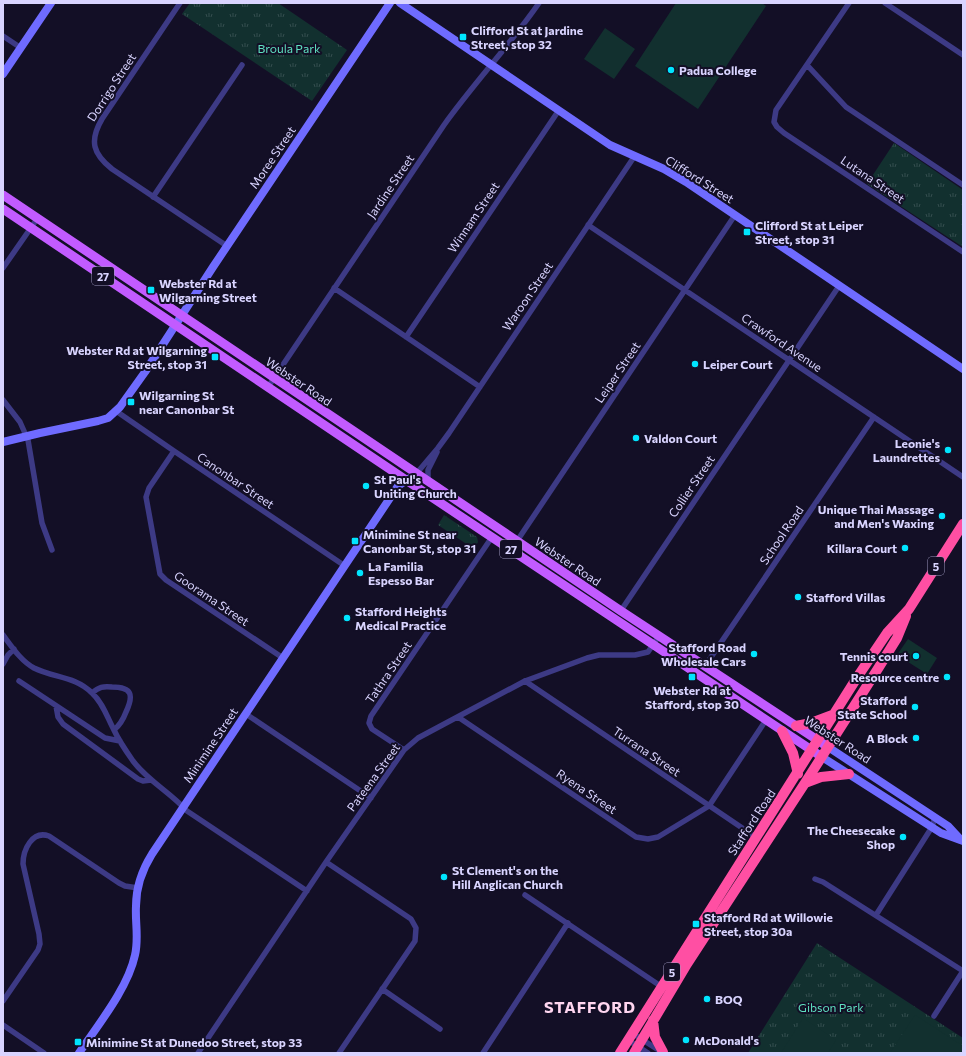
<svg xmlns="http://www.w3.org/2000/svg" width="966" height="1056" viewBox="0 0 966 1056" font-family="Commissioner,sans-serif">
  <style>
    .park { fill: url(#park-tufts) }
    .garden { fill: #12302f }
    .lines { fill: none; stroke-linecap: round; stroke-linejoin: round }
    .street { stroke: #3d3a85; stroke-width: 5.5 }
    .secondary { stroke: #6f6bff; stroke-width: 8 }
    .primary { stroke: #c25bff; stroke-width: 9 }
    .highway { stroke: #ff4fa3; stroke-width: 10 }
    .poi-dot { fill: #00e5ff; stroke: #130f26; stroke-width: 1.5 }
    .labels { text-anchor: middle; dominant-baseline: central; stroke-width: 4; stroke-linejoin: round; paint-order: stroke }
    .shield { fill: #130f26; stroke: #9e99be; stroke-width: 1 }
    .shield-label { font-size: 11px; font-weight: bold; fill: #d9d4ff }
    .poi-label { font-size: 12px; font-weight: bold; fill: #d9d4ff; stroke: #130f26; text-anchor: start }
    .park-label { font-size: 12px; fill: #5fe0c0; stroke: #130f26 }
    .street-label { font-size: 12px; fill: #d9d4ff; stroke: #130f26 }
    .district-label { font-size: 16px; font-weight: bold; letter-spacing: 1px; fill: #ffd6f0; stroke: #130f26 }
  </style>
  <defs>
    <pattern id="park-tufts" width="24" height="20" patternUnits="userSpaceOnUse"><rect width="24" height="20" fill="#12302f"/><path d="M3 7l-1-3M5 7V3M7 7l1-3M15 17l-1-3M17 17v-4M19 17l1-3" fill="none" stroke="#344d4e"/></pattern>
  </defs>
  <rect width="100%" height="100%" fill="#130f26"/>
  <path class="park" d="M190,3H278L347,50L312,101L182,14Z
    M894,143L963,190V247L867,184Z
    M444,515L477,537L478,542L474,549L438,525Z
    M817,943L963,1038V1053H748Z"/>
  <path class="garden" d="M676,3H762L766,6L698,109L635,66Z
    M605,28L635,49L614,79L584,59Z
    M908,639L937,658L927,674L897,655Z
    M915,1015L963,1046V1053H890Z
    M803,1018L836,1040L828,1053H781Z"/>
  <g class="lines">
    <path class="street" d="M180,3L102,119C89,141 93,154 112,169L227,246
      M849,3L776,110L774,122L777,127L784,133L963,252
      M885,3L963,55
      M3,36L21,48
      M807,65L846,107L963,185
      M153,197L242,65
      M588,225L963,477
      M3,268L37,219
      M334,288L480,387
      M406,337L559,110
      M268,387L444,125C474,83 510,45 539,3
      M3,400L20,422L28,440L42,523L52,550
      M116,411L174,451L345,566
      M174,451L149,488L146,497L160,574L166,580L283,658
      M416,474L438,448L449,433L634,157
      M428,482V470L437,452
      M517,541L735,215
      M620,612L839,286
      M3,635C12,647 21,661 34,668C54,678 75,676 92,693C103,703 107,717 114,730C119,741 126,751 133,761C148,781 170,792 187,811L307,891
      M3,664L8,655L14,649
      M705,666L874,417
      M19,681L105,738L120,741
      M525,681L757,838
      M92,693C99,687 103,686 112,687C132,687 134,695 126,712C123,720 120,725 114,730
      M56,706L58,717L63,724L138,779L143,781L151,780
      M246,714L371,798
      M458,717L636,837L648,839L658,837L709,806L766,720
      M404,750L372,729L369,723L371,716L492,537
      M326,862L411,919L416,928L415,941L339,1053
      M815,879L823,882L963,971
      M525,895L662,987
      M876,915L932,827L935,817
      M382,989L440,1029
      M3,1001L38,950L40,944L39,934L23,864C23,850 32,830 49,836L119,883L125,886L138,888
      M934,1016L963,971
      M3,1025L44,1053
      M632,1033L660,1051
      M628,1040L648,1053
      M198,1053L326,862L404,750L418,738L525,681L587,658L599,655H635L648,652L659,636
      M483,1053L568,923"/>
    <path class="secondary" d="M400,3L610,145L664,169L686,182L963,369
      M3,74L51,3
      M3,442L40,433L98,421L108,418L120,407L145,372L213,267L390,3
      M828,747L948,826L960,839
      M822,757L941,833L963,841
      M79,1053C98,1025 128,988 135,955C139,938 135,923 136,906C136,887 142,870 152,854L398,486L416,474"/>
    <path class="primary" d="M3,195L621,611L828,747
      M3,209L406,480L822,757"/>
    <path class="highway" d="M796,726L811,723L835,714
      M782,731L793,753L798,774
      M805,783L821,777L849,774
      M653,1020L655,1037L663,1052
      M620,1053L858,676L887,633L909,609L963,524
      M634,1053L687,964L805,783L879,667L897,638L906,616"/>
  </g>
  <g class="poi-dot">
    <rect x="459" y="33" width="8" height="8" rx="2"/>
    <circle cx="671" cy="70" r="4"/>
    <rect x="743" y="228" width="8" height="8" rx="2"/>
    <rect x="147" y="286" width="8" height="8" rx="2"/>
    <rect x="211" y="353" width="8" height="8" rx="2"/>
    <circle cx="695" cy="364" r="4"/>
    <rect x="127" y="398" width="8" height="8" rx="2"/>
    <circle cx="636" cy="438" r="4"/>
    <circle cx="948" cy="450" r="4"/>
    <circle cx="366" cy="486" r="4"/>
    <circle cx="942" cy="516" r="4"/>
    <rect x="351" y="537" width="8" height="8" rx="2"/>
    <circle cx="905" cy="548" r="4"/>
    <circle cx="360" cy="573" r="4"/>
    <circle cx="798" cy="597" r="4"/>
    <circle cx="347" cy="618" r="4"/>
    <circle cx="754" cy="654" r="4"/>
    <circle cx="916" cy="656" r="4"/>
    <rect x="688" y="673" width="8" height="8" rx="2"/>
    <circle cx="947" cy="677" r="4"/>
    <circle cx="915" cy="707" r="4"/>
    <circle cx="916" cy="738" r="4"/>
    <circle cx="903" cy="837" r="4"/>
    <circle cx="444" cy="877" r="4"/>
    <rect x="692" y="920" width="8" height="8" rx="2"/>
    <circle cx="707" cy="999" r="4"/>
    <circle cx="686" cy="1040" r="4"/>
    <rect x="74" y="1038" width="8" height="8" rx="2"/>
  </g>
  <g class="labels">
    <g class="shield">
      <rect x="92" y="267" width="22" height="18" rx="3"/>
      <rect x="500" y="540" width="22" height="18" rx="3"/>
      <rect x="928" y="557" width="16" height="18" rx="3"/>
      <rect x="664" y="963" width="16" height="18" rx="3"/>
    </g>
    <g class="shield-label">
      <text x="103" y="276">27</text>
      <text x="511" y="549">27</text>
      <text x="936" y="566">5</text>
      <text x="672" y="972">5</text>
    </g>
    <g class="poi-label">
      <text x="471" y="30">Clifford St at Jardine<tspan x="471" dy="14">Street, stop 32</tspan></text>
      <text x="679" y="70">Padua College</text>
      <text x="755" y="225">Clifford St at Leiper<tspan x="755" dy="14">Street, stop 31</tspan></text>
      <text x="159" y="283">Webster Rd at<tspan x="159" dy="14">Wilgarning Street</tspan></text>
      <text x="207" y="350" text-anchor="end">Webster Rd at Wilgarning<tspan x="207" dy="14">Street, stop 31</tspan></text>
      <text x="703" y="364">Leiper Court</text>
      <text x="139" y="395">Wilgarning St<tspan x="139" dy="14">near Canonbar St</tspan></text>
      <text x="644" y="438">Valdon Court</text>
      <text x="940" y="443" text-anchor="end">Leonie's<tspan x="940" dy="14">Laundrettes</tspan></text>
      <text x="374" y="479">St Paul's<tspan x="374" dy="14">Uniting Church</tspan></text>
      <text x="934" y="509" text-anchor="end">Unique Thai Massage<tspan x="934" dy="14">and Men's Waxing</tspan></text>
      <text x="363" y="534">Minimine St near<tspan x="363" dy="14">Canonbar St, stop 31</tspan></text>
      <text x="897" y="548" text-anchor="end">Killara Court</text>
      <text x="368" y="566">La Familia<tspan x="368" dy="14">Espesso Bar</tspan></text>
      <text x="806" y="597">Stafford Villas</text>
      <text x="355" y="611">Stafford Heights<tspan x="355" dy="14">Medical Practice</tspan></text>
      <text x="746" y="647" text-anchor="end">Stafford Road<tspan x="746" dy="14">Wholesale Cars</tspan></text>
      <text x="908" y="656" text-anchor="end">Tennis court</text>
      <text x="939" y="677" text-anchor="end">Resource centre</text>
      <text x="692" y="690" text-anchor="middle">Webster Rd at<tspan x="692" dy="14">Stafford, stop 30</tspan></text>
      <text x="907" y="700" text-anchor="end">Stafford<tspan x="907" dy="14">State School</tspan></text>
      <text x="908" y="738" text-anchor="end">A Block</text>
      <text x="895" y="830" text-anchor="end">The Cheesecake<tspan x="895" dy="14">Shop</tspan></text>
      <text x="452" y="870">St Clement's on the<tspan x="452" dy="14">Hill Anglican Church</tspan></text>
      <text x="704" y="917">Stafford Rd at Willowie<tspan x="704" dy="14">Street, stop 30a</tspan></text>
      <text x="715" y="999">BOQ</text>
      <text x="694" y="1040">McDonald's</text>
      <text x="86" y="1042">Minimine St at Dunedoo Street, stop 33</text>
    </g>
    <g class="park-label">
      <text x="289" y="48">Broula Park</text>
      <text x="831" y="1007">Gibson Park</text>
    </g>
    <g class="street-label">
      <text transform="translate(111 87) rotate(-57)">Dorrigo Street</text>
      <text transform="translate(272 157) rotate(-56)">Moree Street</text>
      <text transform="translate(700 179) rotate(32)">Clifford Street</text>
      <text transform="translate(873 179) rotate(34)">Lutana Street</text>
      <text transform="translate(390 186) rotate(-56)">Jardine Street</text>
      <text transform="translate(473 217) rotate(-56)">Winnam Street</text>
      <text transform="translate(527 296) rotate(-56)">Waroon Street</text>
      <text transform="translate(782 342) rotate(34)">Crawford Avenue</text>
      <text transform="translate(617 372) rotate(-56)">Leiper Street</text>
      <text transform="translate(299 381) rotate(34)">Webster Road</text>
      <text transform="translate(236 480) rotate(34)">Canonbar Street</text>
      <text transform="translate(691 486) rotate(-56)">Collier Street</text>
      <text transform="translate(781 535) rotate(-56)">School Road</text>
      <text transform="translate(568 561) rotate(34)">Webster Road</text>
      <text transform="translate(212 598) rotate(34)">Goorama Street</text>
      <text transform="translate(388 672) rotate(-56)">Tathra Street</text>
      <text transform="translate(838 739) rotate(33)">Webster Road</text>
      <text transform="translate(210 745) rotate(-56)">Minimine Street</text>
      <text transform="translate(647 751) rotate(34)">Turrana Street</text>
      <text transform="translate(373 777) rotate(-54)">Pateena Street</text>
      <text transform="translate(587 791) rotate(34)">Ryena Street</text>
      <text transform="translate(751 822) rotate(-57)">Stafford Road</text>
    </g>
    <g class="district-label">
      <text x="590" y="1006">STAFFORD</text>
    </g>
  </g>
  <rect width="966" height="1056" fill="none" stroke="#d9d4ff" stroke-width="8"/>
</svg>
